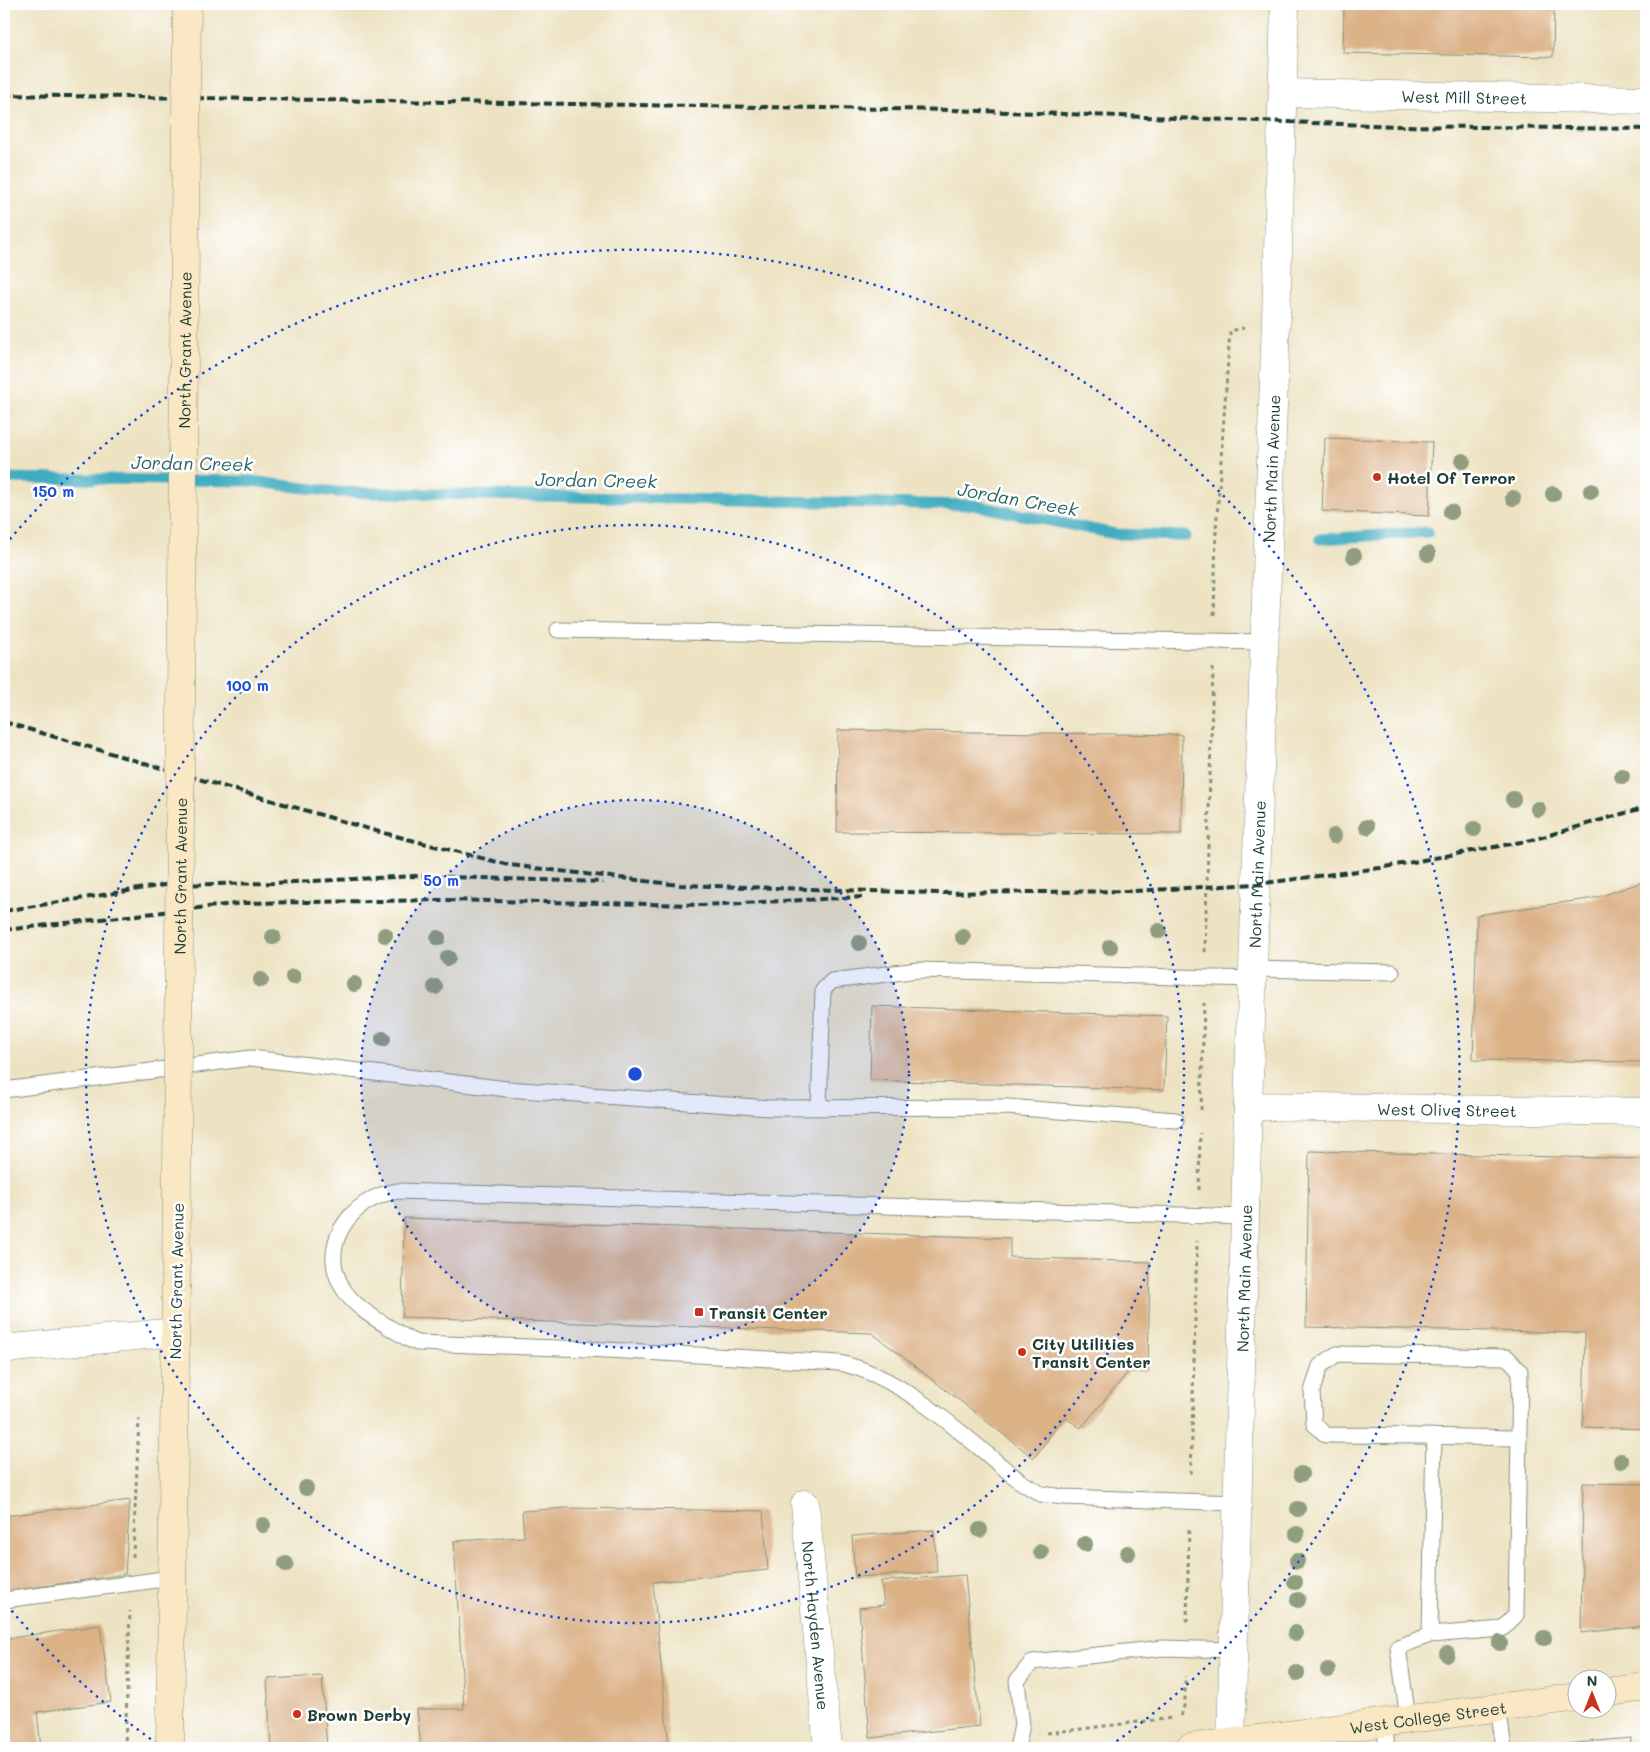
<svg xmlns="http://www.w3.org/2000/svg" width="1650" height="1752" viewBox="0 0 1650 1752" font-family="Mali,sans-serif">
  <style>
    .green { fill: #b2d780; stroke: #688a5a }
    .lines { fill: none; stroke-linecap: round; stroke-linejoin: round }
    .stream { stroke: #41acc0; stroke-width: 11 }
    .building { fill: #dbb186 }
    .service-casing { stroke: #86907c; stroke-width: 17 }
    .minor-casing { stroke: #86907c; stroke-width: 29 }
    .tertiary-casing { stroke: #86907c; stroke-width: 29 }
    .secondary-casing { stroke: #86907c; stroke-width: 29 }
    .path { stroke: #86907c; stroke-width: 3; stroke-dasharray: 4 4; stroke-linecap: butt }
    .service { stroke: #fff; stroke-width: 15 }
    .minor { stroke: #fff; stroke-width: 28 }
    .tertiary { stroke: #fff; stroke-width: 28 }
    .secondary { stroke: #fae7c3; stroke-width: 28 }
    .rail { stroke: #1f3d34; stroke-width: 4; stroke-dasharray: 8 4; stroke-linecap: butt }
    .secondary-bridge-casing { stroke: #86907c; stroke-width: 29; stroke-linecap: butt }
    .secondary-bridge { stroke: #fae7c3; stroke-width: 28 }
    .tree { fill: #909d7f }
    .ring { fill: none; stroke: #1d4ed8; stroke-width: 2.5; stroke-dasharray: 2.5 5 }
    .poi-dot { fill: #c8321e; stroke: #fff; stroke-width: 2 }
    .labels { text-anchor: middle; dominant-baseline: central; stroke-width: 5; stroke-linejoin: round; paint-order: stroke }
    .street-label { font-size: 16px; fill: #1f3d34; stroke: #fff }
    .poi-label { font-size: 16px; font-weight: bold; fill: #1f3d34; stroke: #fff; text-anchor: start }
    .water-label { font-size: 18px; font-style: italic; fill: #2b6465; stroke: #fff }
    .centre { fill: #1d4ed8; stroke: #fff; stroke-width: 2.5 }
    .ring-label { font-size: 15px; text-anchor: middle; font-weight: bold; fill: #1d4ed8; stroke: #fff; stroke-width: 5; stroke-linejoin: round; paint-order: stroke }
  </style>
  <rect width="100%" height="100%" fill="#fff"/>
  <filter id="ink" filterUnits="userSpaceOnUse"><feTurbulence type="fractalNoise" baseFrequency=".02" numOctaves="2"/><feDisplacementMap in="SourceGraphic" scale="10" xChannelSelector="R" yChannelSelector="G"/><feConvolveMatrix kernelMatrix="1 2 1 2 8 2 1 2 1" color-interpolation-filters="sRGB"/></filter>
  <filter id="wash" filterUnits="userSpaceOnUse"><feTurbulence type="fractalNoise" baseFrequency=".0096" numOctaves="4" result="noise"/><feDisplacementMap in="SourceGraphic" scale="20" xChannelSelector="R" yChannelSelector="G"/><feGaussianBlur stdDeviation="1.12" result="paint"/><feColorMatrix in="noise" values="0 0 0 0 0 0 0 0 0 0 0 0 0 0 0 0 0 1.4 0 .05"/><feComposite in="paint" operator="in"/></filter>
  <g filter="url(#wash)">
    <rect width="100%" height="100%" fill="#ede3c3"/>
    <path class="green" d="M1646,1740V1748H1630L1631,1742Z"/>
    <g class="lines">
      <path class="stream" d="M4,478L251,481L336,492L973,505L1115,534L1186,536
        M1320,539L1428,532"/>
    </g>
    <g id="blocks">
      <path class="building" d="M1344,4H1554L1553,57L1343,53Z
        M1325,438L1432,442L1429,516L1322,511Z
        M838,730L1182,735L1181,834L837,832Z
        M1646,881V1062L1473,1060L1477,915L1595,898Z
        M872,1006L1167,1016L1164,1090L870,1080Z
        M1309,1151L1646,1159V1429L1583,1427L1585,1333L1306,1327Z
        M404,1218L1010,1238V1257L1150,1262L1148,1371H1129L1081,1428L1064,1417L1034,1458L872,1333L402,1317Z
        M1583,1483L1646,1484V1626L1581,1633Z
        M130,1500L125,1574L4,1592V1516Z
        M567,1508L763,1511L768,1570L653,1582L669,1748H421L417,1709H464L454,1541L524,1537L522,1511Z
        M934,1530L937,1572L855,1577L852,1536Z
        M965,1575L980,1726L870,1738L859,1608L884,1605L881,1581Z
        M100,1625L111,1702L37,1712L41,1748H4V1639Z
        M322,1676L327,1748H271L267,1679Z
        M1631,1738L1630,1748H1555V1745Z"/>
    </g>
  </g>
  <g filter="url(#ink)">
    <use href="#blocks" fill-opacity="0" stroke="#86907c" stroke-width="1"/>
    <g class="lines">
      <defs>
        <path id="service" d="M558,630L1265,642
          M1254,969L1392,972
          M4,1090L251,1058L507,1089L770,1108L1008,1107L1176,1120
          M819,1108L823,990L832,981L918,970L1253,979
          M1434,1436L1430,1635L1502,1629L1516,1615L1520,1371L1507,1357L1337,1354L1320,1366L1312,1391L1314,1424L1326,1435C1390,1435 1455,1437 1519,1438
          M1237,1503L1063,1497L1041,1494L1021,1482C969,1441 906,1377 840,1363L588,1349L417,1343L408,1339C387,1325 361,1313 346,1293C314,1249 350,1197 398,1191L1245,1217
          M4,1600L172,1578
          M1498,1707L1504,1748
          M1408,1719L1398,1647L1430,1635
          M1384,1722L1387,1748
          M1017,1748L1022,1725L1017,1681L1032,1662L1163,1648L1233,1650"/>
        <g id="minor">
          <path id="s1" d="M1283,93L1646,100"/>
          <path id="s2" d="M1248,1106L1276,321L1285,4"/>
          <path d="M4,1349L175,1332"/>
          <path id="s3" d="M805,1504L828,1748"/>
        </g>
        <g id="tertiary">
          <path id="s4" d="M1231,1743L1248,1106L1646,1112"/>
        </g>
        <g id="secondary">
          <path d="M1608,1692L1646,1687"/>
          <path d="M170,1748L176,1288"/>
          <path id="s5" d="M1189,1748L1578,1697"/>
        </g>
      </defs>
      <use href="#service" class="service-casing"/>
      <use href="#minor" class="minor-casing"/>
      <use href="#tertiary" class="tertiary-casing"/>
      <use href="#secondary" class="secondary-casing"/>
      <path class="path" d="M1214,615L1216,530L1230,331L1244,328
        M1205,952L1213,668
        M1201,1110L1204,1003
        M1199,1190L1200,1133
        M1191,1474L1197,1241
        M133,1557L139,1419
        M1187,1622L1189,1528
        M1181,1716L1185,1703V1676
        M1047,1733L1172,1718
        M125,1748L130,1611"/>
      <use href="#service" class="service"/>
      <use href="#minor" class="minor"/>
      <use href="#tertiary" class="tertiary"/>
      <use href="#secondary" class="secondary"/>
      <path class="rail" d="M4,95L952,110L1398,126L1646,129
        M4,722L376,831L509,865L680,885L937,893L1134,891L1257,884L1380,868L1532,840L1646,807
        M4,911L164,885L273,883L416,876L603,882
        M4,930L243,903L440,900L702,905L862,897"/>
      <defs>
        <g id="secondary-bridge">
          <path id="s6" d="M176,1288L187,4"/>
        </g>
      </defs>
      <use href="#secondary-bridge" class="secondary-bridge-casing"/>
      <use href="#secondary-bridge" class="secondary-bridge"/>
    </g>
    <g class="tree">
      <circle cx="1463" cy="461" r="8"/>
      <circle cx="1591" cy="491" r="8"/>
      <circle cx="1553" cy="494" r="8"/>
      <circle cx="1513" cy="498" r="8"/>
      <circle cx="1451" cy="512" r="8"/>
      <circle cx="1428" cy="554" r="8"/>
      <circle cx="1354" cy="556" r="8"/>
      <circle cx="1622" cy="776" r="8"/>
      <circle cx="1513" cy="799" r="8"/>
      <circle cx="1538" cy="809" r="8"/>
      <circle cx="1367" cy="827" r="8"/>
      <circle cx="1474" cy="829" r="8"/>
      <circle cx="1334" cy="836" r="8"/>
      <circle cx="1159" cy="931" r="8"/>
      <circle cx="385" cy="935" r="8"/>
      <circle cx="273" cy="937" r="8"/>
      <circle cx="963" cy="937" r="8"/>
      <circle cx="438" cy="938" r="8"/>
      <circle cx="859" cy="943" r="8"/>
      <circle cx="1110" cy="947" r="8"/>
      <circle cx="448" cy="958" r="8"/>
      <circle cx="293" cy="977" r="8"/>
      <circle cx="261" cy="980" r="8"/>
      <circle cx="354" cy="984" r="8"/>
      <circle cx="435" cy="987" r="8"/>
      <circle cx="383" cy="1039" r="8"/>
      <circle cx="1621" cy="1461" r="8"/>
      <circle cx="1301" cy="1474" r="8"/>
      <circle cx="306" cy="1488" r="8"/>
      <circle cx="1298" cy="1509" r="8"/>
      <circle cx="263" cy="1525" r="8"/>
      <circle cx="980" cy="1530" r="8"/>
      <circle cx="1297" cy="1534" r="8"/>
      <circle cx="1085" cy="1544" r="8"/>
      <circle cx="1041" cy="1552" r="8"/>
      <circle cx="1128" cy="1553" r="8"/>
      <circle cx="1297" cy="1561" r="8"/>
      <circle cx="286" cy="1564" r="8"/>
      <circle cx="1295" cy="1582" r="8"/>
      <circle cx="1298" cy="1600" r="8"/>
      <circle cx="1295" cy="1633" r="8"/>
      <circle cx="1544" cy="1638" r="8"/>
      <circle cx="1500" cy="1643" r="8"/>
      <circle cx="1447" cy="1654" r="8"/>
      <circle cx="1328" cy="1670" r="8"/>
      <circle cx="1297" cy="1673" r="8"/>
    </g>
  </g>
  <circle cx="635" cy="1074" r="274" fill="#1d4ed8" fill-opacity=".12"/>
  <g class="ring">
    <circle cx="635" cy="1074" r="274"/>
    <circle cx="635" cy="1074" r="549"/>
    <path d="M163 1748A823 823 0 0 1 5 1603M5 545A823 823 0 1 1 1107 1748"/>
  </g>
  <g class="poi-dot">
    <circle cx="1377" cy="477" r="5"/>
    <rect x="694" y="1307" width="10" height="10" rx="2.5"/>
    <circle cx="1022" cy="1352" r="5"/>
    <circle cx="297" cy="1714" r="5"/>
  </g>
  <g class="labels">
    <g class="street-label">
      <text stroke="none"><textPath href="#s1" startOffset="181">West Mill Street</textPath></text>
      <text stroke="none"><textPath href="#s6" startOffset="938">North Grant Avenue</textPath></text>
      <text stroke="none"><textPath href="#s2" startOffset="638">North Main Avenue</textPath></text>
      <text stroke="none"><textPath href="#s2" startOffset="232">North Main Avenue</textPath></text>
      <text stroke="none"><textPath href="#s6" startOffset="412">North Grant Avenue</textPath></text>
      <text stroke="none"><textPath href="#s4" startOffset="836">West Olive Street</textPath></text>
      <text stroke="none"><textPath href="#s4" startOffset="465">North Main Avenue</textPath></text>
      <text transform="translate(176 1281) rotate(-89)">North Grant Avenue</text>
      <text stroke="none"><textPath href="#s3" startOffset="122">North Hayden Avenue</textPath></text>
      <text stroke="none"><textPath href="#s5" startOffset="241">West College Street</textPath></text>
    </g>
    <g class="poi-label">
      <text x="1387" y="477">Hotel Of Terror</text>
      <text x="709" y="1312">Transit Center</text>
      <text x="1032" y="1343">City Utilities<tspan x="1032" dy="18">Transit Center</tspan></text>
      <text x="307" y="1714">Brown Derby</text>
    </g>
    <g class="water-label">
      <text transform="translate(192 463) rotate(1)">Jordan Creek</text>
      <text transform="translate(596 480) rotate(1)">Jordan Creek</text>
      <text transform="translate(1018 499) rotate(10)">Jordan Creek</text>
    </g>
  </g>
  <circle cx="635" cy="1074" r="8" class="centre"/>
  <g class="ring-label">
    <text x="53" y="497">150 m</text>
    <text x="247" y="691">100 m</text>
    <text x="441" y="886">50 m</text>
  </g>
  <rect width="1650" height="1752" fill="none" stroke="#fff" stroke-width="20"/>
  <g transform="translate(1592 1694)"><circle r="24" fill="#ffffff" stroke="#a5b1ae"/>
  <path d="M0-4L9 19L0 12L-9 19Z" fill="#c8321e"/>
  <text y="-8" font-size="14" font-weight="bold" text-anchor="middle" fill="#1f3d34">N</text>
  </g>
</svg>
